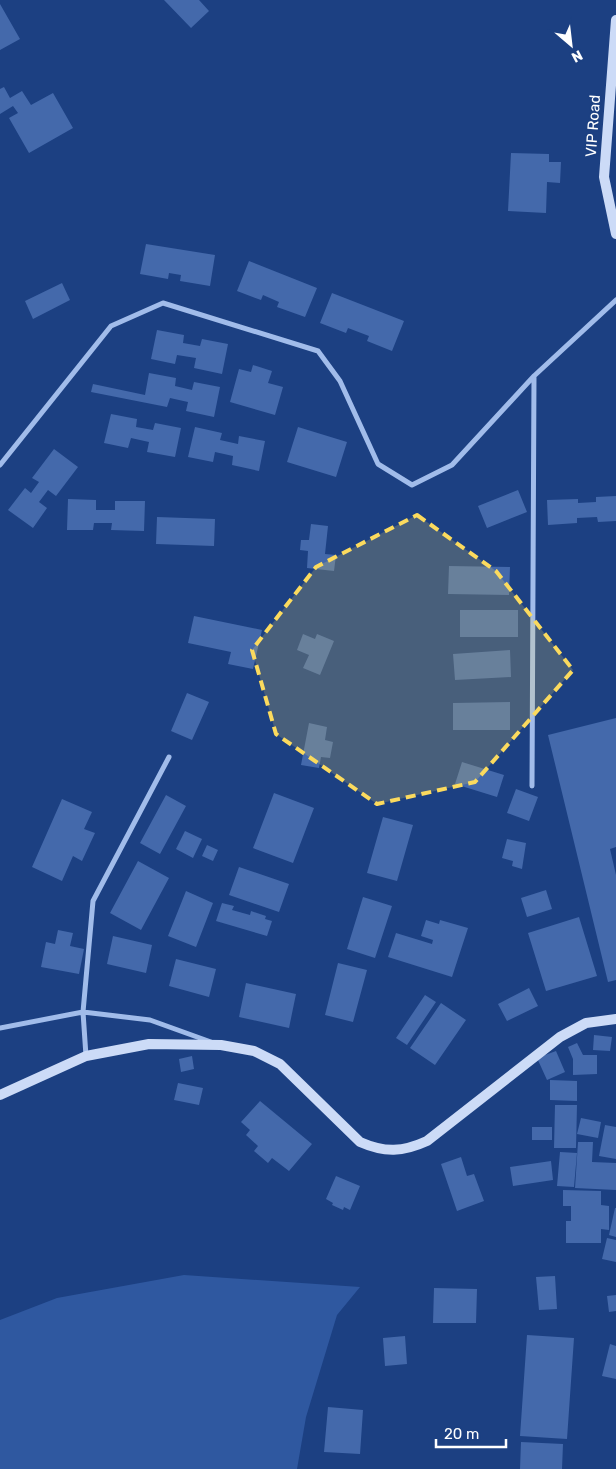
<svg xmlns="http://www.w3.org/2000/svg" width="616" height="1469" viewBox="0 0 616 1469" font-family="Rubik,sans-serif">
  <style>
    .green { fill: #2f58a0 }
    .building { fill: #4469ab }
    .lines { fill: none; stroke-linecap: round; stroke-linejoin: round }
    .minor { stroke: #a1bcea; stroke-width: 5 }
    .secondary { stroke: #ccdbf7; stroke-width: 10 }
    .marked { fill: #fbda5e; fill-opacity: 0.2; stroke: #fbda5e; stroke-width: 4; stroke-dasharray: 10 6; stroke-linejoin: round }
    .labels { text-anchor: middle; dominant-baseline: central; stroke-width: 4; stroke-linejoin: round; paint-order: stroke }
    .street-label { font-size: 15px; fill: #fff; stroke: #1c4082 }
  </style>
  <rect width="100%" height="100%" fill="#1c4082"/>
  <path class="green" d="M184,1275L360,1287L337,1315L306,1417L297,1469H0V1320L57,1298Z"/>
  <path class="building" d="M164,0H199L209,11L191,28Z
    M0,4L20,39L0,50Z
    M4,87L10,98L22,91L31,105L53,93L73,128L29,153L9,118L18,113L13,106L0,114V89Z
    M511,153L549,154V162H561L560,183L547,182L546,213L508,211Z
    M146,244L215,255L210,286L180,281L181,275L169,273L168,279L140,274Z
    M249,261L317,288L305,317L277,307L279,302L263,295L261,300L237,291Z
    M62,283L70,300L33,319L25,301Z
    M332,293L404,321L392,351L367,341L369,336L348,328L346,333L320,323Z
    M157,330L184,335L183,343L200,346L202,339L228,344L222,374L194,368L196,358L177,355L175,364L151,359Z
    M253,365L272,371L268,383L283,387L275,415L230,402L239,369L251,372Z
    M149,373L176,378L175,386L192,390L194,382L220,387L214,417L186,411L188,402L170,398L167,407L91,392L93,384L145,395Z
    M111,414L137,419L136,427L153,430L155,423L181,428L175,457L147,452L149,442L131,438L128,448L104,443Z
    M195,427L222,433L220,440L238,444L239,436L265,441L259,471L232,465L233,456L215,452L213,462L188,457Z
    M298,427L347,442L336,477L287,462Z
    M54,449L78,467L56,496L48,490L39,502L47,508L33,528L8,510L25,488L31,493L39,482L32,478Z
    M518,490L527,512L487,528L478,506Z
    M616,496V521L598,522L597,517L577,518V523L548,525L547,500L578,499V503L596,502V497Z
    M68,499L96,500V510H115V501H145L144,531L111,530L112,523H94L93,530H67Z
    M157,517L215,519L214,546L156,544Z
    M311,524L328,526L325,554L336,555L334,571L307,568L308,551L300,550L301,540H309Z
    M449,566L510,567L509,595L448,594Z
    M460,610H518V637H460Z
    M194,616L262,630L253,669L228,664L231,652L188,643Z
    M303,634L315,639L317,634L334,641L320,675L303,668L309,655L297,650Z
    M510,650L511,677L455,680L453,654Z
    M187,693L209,702L192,740L171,731Z
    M510,702V730H453V703Z
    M616,718V847L610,849L616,875V980L608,982L548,735Z
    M309,723L327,727L325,740L333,742L330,758L321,757L319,768L301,765Z
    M462,762L504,775L497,797L455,784Z
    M516,789L538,797L529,821L507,813Z
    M274,793L314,808L293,863L253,848Z
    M166,795L186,806L160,854L140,843Z
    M62,799L92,812L84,829L95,833L82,861L73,856L62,881L32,867Z
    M383,817L413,825L397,881L367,873Z
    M185,831L202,839L193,858L176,849Z
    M507,839L526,843L522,869L512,866L513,861L502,858Z
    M207,845L218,850L213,861L202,856Z
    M138,861L169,878L141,930L110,913Z
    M239,867L289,884L279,912L229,895Z
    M546,890L552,909L527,917L521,898Z
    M186,891L213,903L196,947L168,936Z
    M363,897L392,906L375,958L347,949Z
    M222,903L234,906L232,910L250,915L251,911L266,916L265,919L272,921L267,936L216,921Z
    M579,917L597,976L546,991L528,933Z
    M426,920L439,924L440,920L468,928L452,977L388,957L396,933L432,944L433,940L421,936Z
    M58,930L73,933L70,946L84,949L79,974L41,967L46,942L55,944Z
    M113,936L152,945L146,973L107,964Z
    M176,959L216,969L209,997L169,986Z
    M338,963L367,970L353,1022L325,1015Z
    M246,983L296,994L289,1028L239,1017Z
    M529,988L538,1006L507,1021L498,1004Z
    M425,995L436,1002L407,1045L396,1038Z
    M441,1003L466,1020L435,1065L410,1048Z
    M594,1035L612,1037L610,1051L593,1050Z
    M577,1043L583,1055H597V1074L573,1075V1059L568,1047Z
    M556,1051L565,1072L547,1080L537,1058Z
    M192,1056L194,1069L181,1072L179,1059Z
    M550,1080L577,1081V1101L550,1100Z
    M178,1083L203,1088L199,1105L174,1100Z
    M260,1101L312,1144L289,1171L272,1158L268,1163L254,1151L258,1146L246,1135L250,1130L241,1122Z
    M555,1105H577L576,1148H554Z
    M581,1118L601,1122L598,1138L577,1134Z
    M605,1125L616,1127V1159L599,1156Z
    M532,1127H552V1140H532Z
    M578,1142H593L592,1162L616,1163V1190L575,1188Z
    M560,1152L577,1153L574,1187L557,1186Z
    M461,1157L467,1176L474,1174L484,1201L457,1211L441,1164Z
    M551,1161L553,1180L513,1186L510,1167Z
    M336,1176L360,1186L350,1210L344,1207L343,1210L332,1205L333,1203L326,1199Z
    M563,1190L601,1191V1205L609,1206V1230L601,1229V1243H566V1221H571V1206H563Z
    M615,1208H616V1237L609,1235Z
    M607,1238L616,1240V1262L602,1259Z
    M555,1276L557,1309L539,1310L536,1277Z
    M434,1288L477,1289L476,1323H433Z
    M616,1295V1311L609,1312L607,1296Z
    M527,1335L574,1338L567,1439L520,1436Z
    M405,1336L407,1364L385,1366L383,1338Z
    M610,1344L616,1346V1379L602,1376Z
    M328,1407L363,1410L360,1454L324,1452Z
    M521,1442L563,1444L562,1469H520Z"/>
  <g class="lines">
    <path class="minor" d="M0,465L111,326L163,303L318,351L340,381L378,464L412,485L452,465L534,376
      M532,786L534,376L616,300
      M0,1028L83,1012L150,1020L211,1042
      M86,1056L83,1012L93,901L169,757"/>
    <path class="secondary" d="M616,20L604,177L616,234
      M0,1095L86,1056L149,1044L221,1045L254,1051L280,1064L360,1142C385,1153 403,1152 427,1141L560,1037L586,1023L616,1019"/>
  </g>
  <path class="marked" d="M417,515L496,571L573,670L475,782L377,804L276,734L252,650L316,567Z"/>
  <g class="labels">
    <g class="street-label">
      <text transform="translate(593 126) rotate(-86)">VIP Road</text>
    </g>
  </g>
  <g transform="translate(571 45) rotate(152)" stroke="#1c4082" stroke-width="4" paint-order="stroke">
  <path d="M0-4L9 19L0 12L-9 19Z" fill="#ffffff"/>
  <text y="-8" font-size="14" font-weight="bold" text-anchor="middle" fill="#ffffff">N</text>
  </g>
  <path d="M436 1439v8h70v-8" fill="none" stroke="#ffffff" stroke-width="2.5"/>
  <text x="444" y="1439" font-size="15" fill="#ffffff" stroke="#1c4082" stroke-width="4" paint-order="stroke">20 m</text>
</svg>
